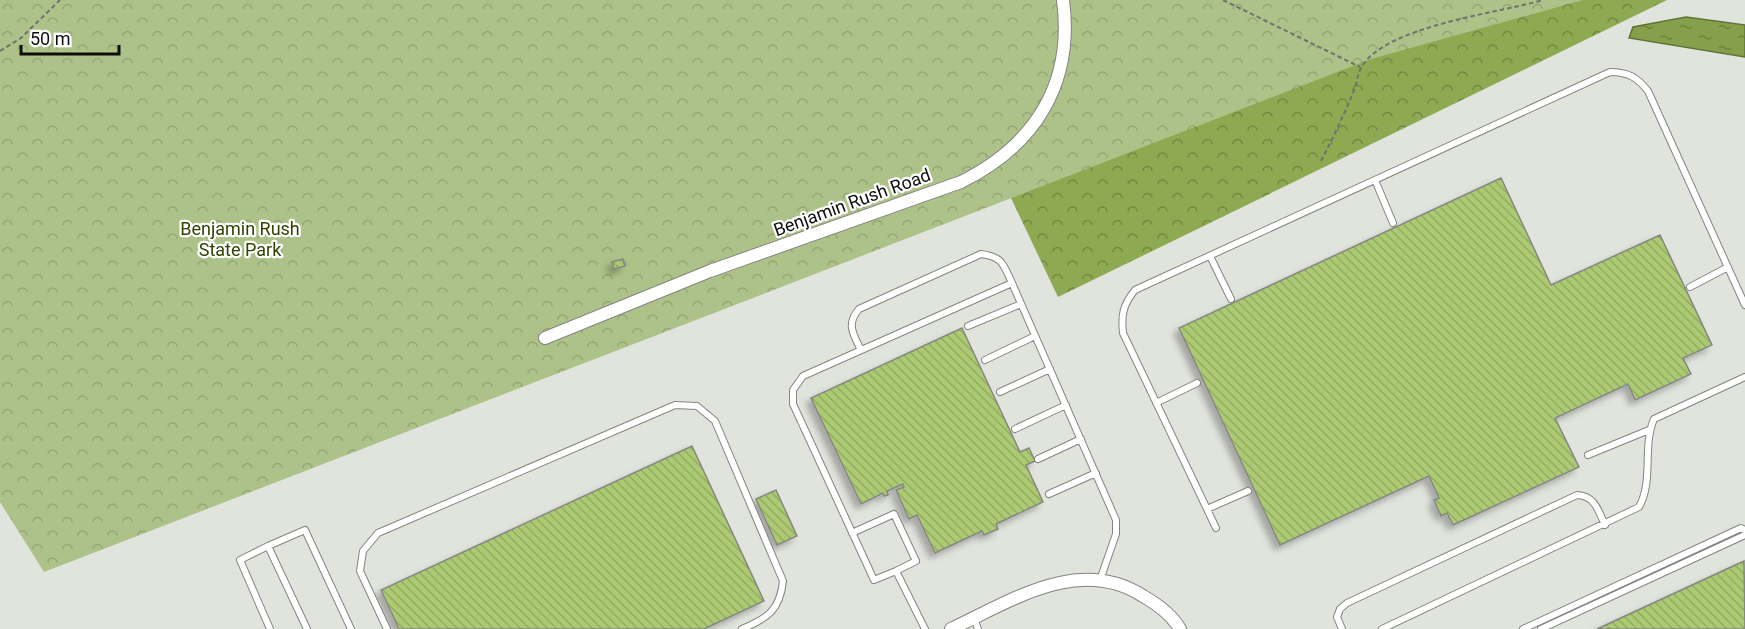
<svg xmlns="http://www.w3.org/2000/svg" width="1745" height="629" viewBox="0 0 1745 629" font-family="Roboto,sans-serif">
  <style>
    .forest { fill: url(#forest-crowns) }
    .park { fill: url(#park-crowns) }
    .water { fill: url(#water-ripples); stroke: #617438; stroke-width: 1.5 }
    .building { fill: url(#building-back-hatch); stroke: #858782; stroke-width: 1.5; filter: url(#shadow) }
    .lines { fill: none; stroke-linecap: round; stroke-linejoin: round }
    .lane-casing { stroke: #838580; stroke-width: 8 }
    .street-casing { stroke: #838580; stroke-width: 14 }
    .path { stroke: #6f716d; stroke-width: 2; stroke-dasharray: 4.5 3; stroke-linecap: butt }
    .lane { stroke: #fff; stroke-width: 6 }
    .street { stroke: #fff; stroke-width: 12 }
    .labels { text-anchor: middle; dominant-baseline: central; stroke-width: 4.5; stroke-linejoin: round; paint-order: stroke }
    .street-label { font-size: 18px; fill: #0e0f0d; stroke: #fff }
    .park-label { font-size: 18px; fill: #324300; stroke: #fff }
  </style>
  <defs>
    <pattern id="forest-crowns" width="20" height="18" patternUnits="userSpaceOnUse" patternTransform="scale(1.5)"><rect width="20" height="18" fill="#8da952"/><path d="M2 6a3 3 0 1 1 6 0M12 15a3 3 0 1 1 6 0" fill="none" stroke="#728842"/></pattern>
    <pattern id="park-crowns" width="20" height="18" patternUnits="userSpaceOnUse" patternTransform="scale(1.5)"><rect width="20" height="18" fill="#adc288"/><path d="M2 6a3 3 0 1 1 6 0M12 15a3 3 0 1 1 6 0" fill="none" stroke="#94a674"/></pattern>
    <pattern id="water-ripples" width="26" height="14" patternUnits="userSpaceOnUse" patternTransform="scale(1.5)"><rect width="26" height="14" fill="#85a04a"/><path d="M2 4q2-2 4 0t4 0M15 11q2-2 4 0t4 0" fill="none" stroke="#6b813c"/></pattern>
    <pattern id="building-back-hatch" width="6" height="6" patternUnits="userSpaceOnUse" patternTransform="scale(1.5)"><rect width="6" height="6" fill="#acca72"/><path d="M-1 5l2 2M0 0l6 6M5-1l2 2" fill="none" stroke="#93ac62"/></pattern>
    <filter id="shadow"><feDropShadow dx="-5" dy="5" stdDeviation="3" flood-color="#0004"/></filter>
  </defs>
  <rect width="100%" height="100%" fill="#e1e3dd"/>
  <path class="forest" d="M1263,0H1667L1058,297L1002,179Z"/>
  <path class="park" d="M0,0H1583L1371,59L44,572L0,502Z"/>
  <path class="water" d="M1686,17L1745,25V57L1629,38L1633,27Z"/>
  <path class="building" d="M1501,178L1551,285L1660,235L1712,345L1683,358L1691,374L1635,400L1628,384L1555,418L1579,467L1453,525L1447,513L1441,516L1434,500L1439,498L1429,476L1280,545L1179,328Z
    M623,259L625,266L614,269L612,262Z
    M962,328L1020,452L1029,448L1035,461L1026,465L1043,502L996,524L998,529L984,535L982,531L935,553L917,515L909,519L896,490L904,487L903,484L887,491L888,495L884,496L883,493L861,504L811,398Z
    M692,446L764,601L704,629H399L381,590Z
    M776,490L797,536L777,545L756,499Z
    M1744,561L1745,629H1597Z"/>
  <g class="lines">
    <defs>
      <path id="lane" d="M1375,180L1393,223
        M1210,256L1231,299
        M1690,287L1728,267
        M968,326L1021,304
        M861,350C853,334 846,324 859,309L981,254C1003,257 1003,264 1012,283
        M985,360L1035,336
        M1000,392L1050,369
        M1156,403L1197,383
        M1015,429L1066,405
        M1588,455L1649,430
        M1038,459L1081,439
        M1049,494L1096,473
        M1207,509L1248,491
        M1216,528L1123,333C1121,315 1123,305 1135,290L1610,72C1628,72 1637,77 1648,91L1745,305
        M852,533L894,514L916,561L896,571
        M268,546L240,560L270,629
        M974,618L978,629
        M307,629L268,546L305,530L351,629
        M387,629L360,571L363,551L378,533L675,405L697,406L715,421L783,581C780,610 768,618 742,629
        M925,629L896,571L874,580L793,404V390L803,376L1012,283L1116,520V534L1100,580
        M1342,629L1337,617L1340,609L1347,603L1577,495C1595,496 1598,510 1605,525
        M1382,629L1639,507C1654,480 1642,447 1654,419L1745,377
        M1523,629L1741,528L1745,530
        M1541,629L1745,535"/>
      <path id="street" d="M545,338L710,271L961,182C1035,145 1074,84 1063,0
        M951,629C1011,601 1079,555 1143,596C1157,604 1172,615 1180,629"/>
    </defs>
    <use href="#lane" class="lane-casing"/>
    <use href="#street" class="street-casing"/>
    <path class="path" d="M1223,0L1360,67
      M0,51L21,38L60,0
      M1321,161C1333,138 1344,115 1354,90C1357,84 1357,75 1361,68C1384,26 1499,13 1543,0"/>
    <use href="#lane" class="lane"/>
    <use href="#street" class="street"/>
  </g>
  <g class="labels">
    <g class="street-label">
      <text transform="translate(852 202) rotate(-20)">Benjamin Rush Road</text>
    </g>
    <g class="park-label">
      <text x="240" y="228">Benjamin Rush<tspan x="240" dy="21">State Park</tspan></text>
    </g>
  </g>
  <path d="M21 45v9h98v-9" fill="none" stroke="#0e0f0d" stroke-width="3"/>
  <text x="30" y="45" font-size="18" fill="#0e0f0d" stroke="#ffffff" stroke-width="4.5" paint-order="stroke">50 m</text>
</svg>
